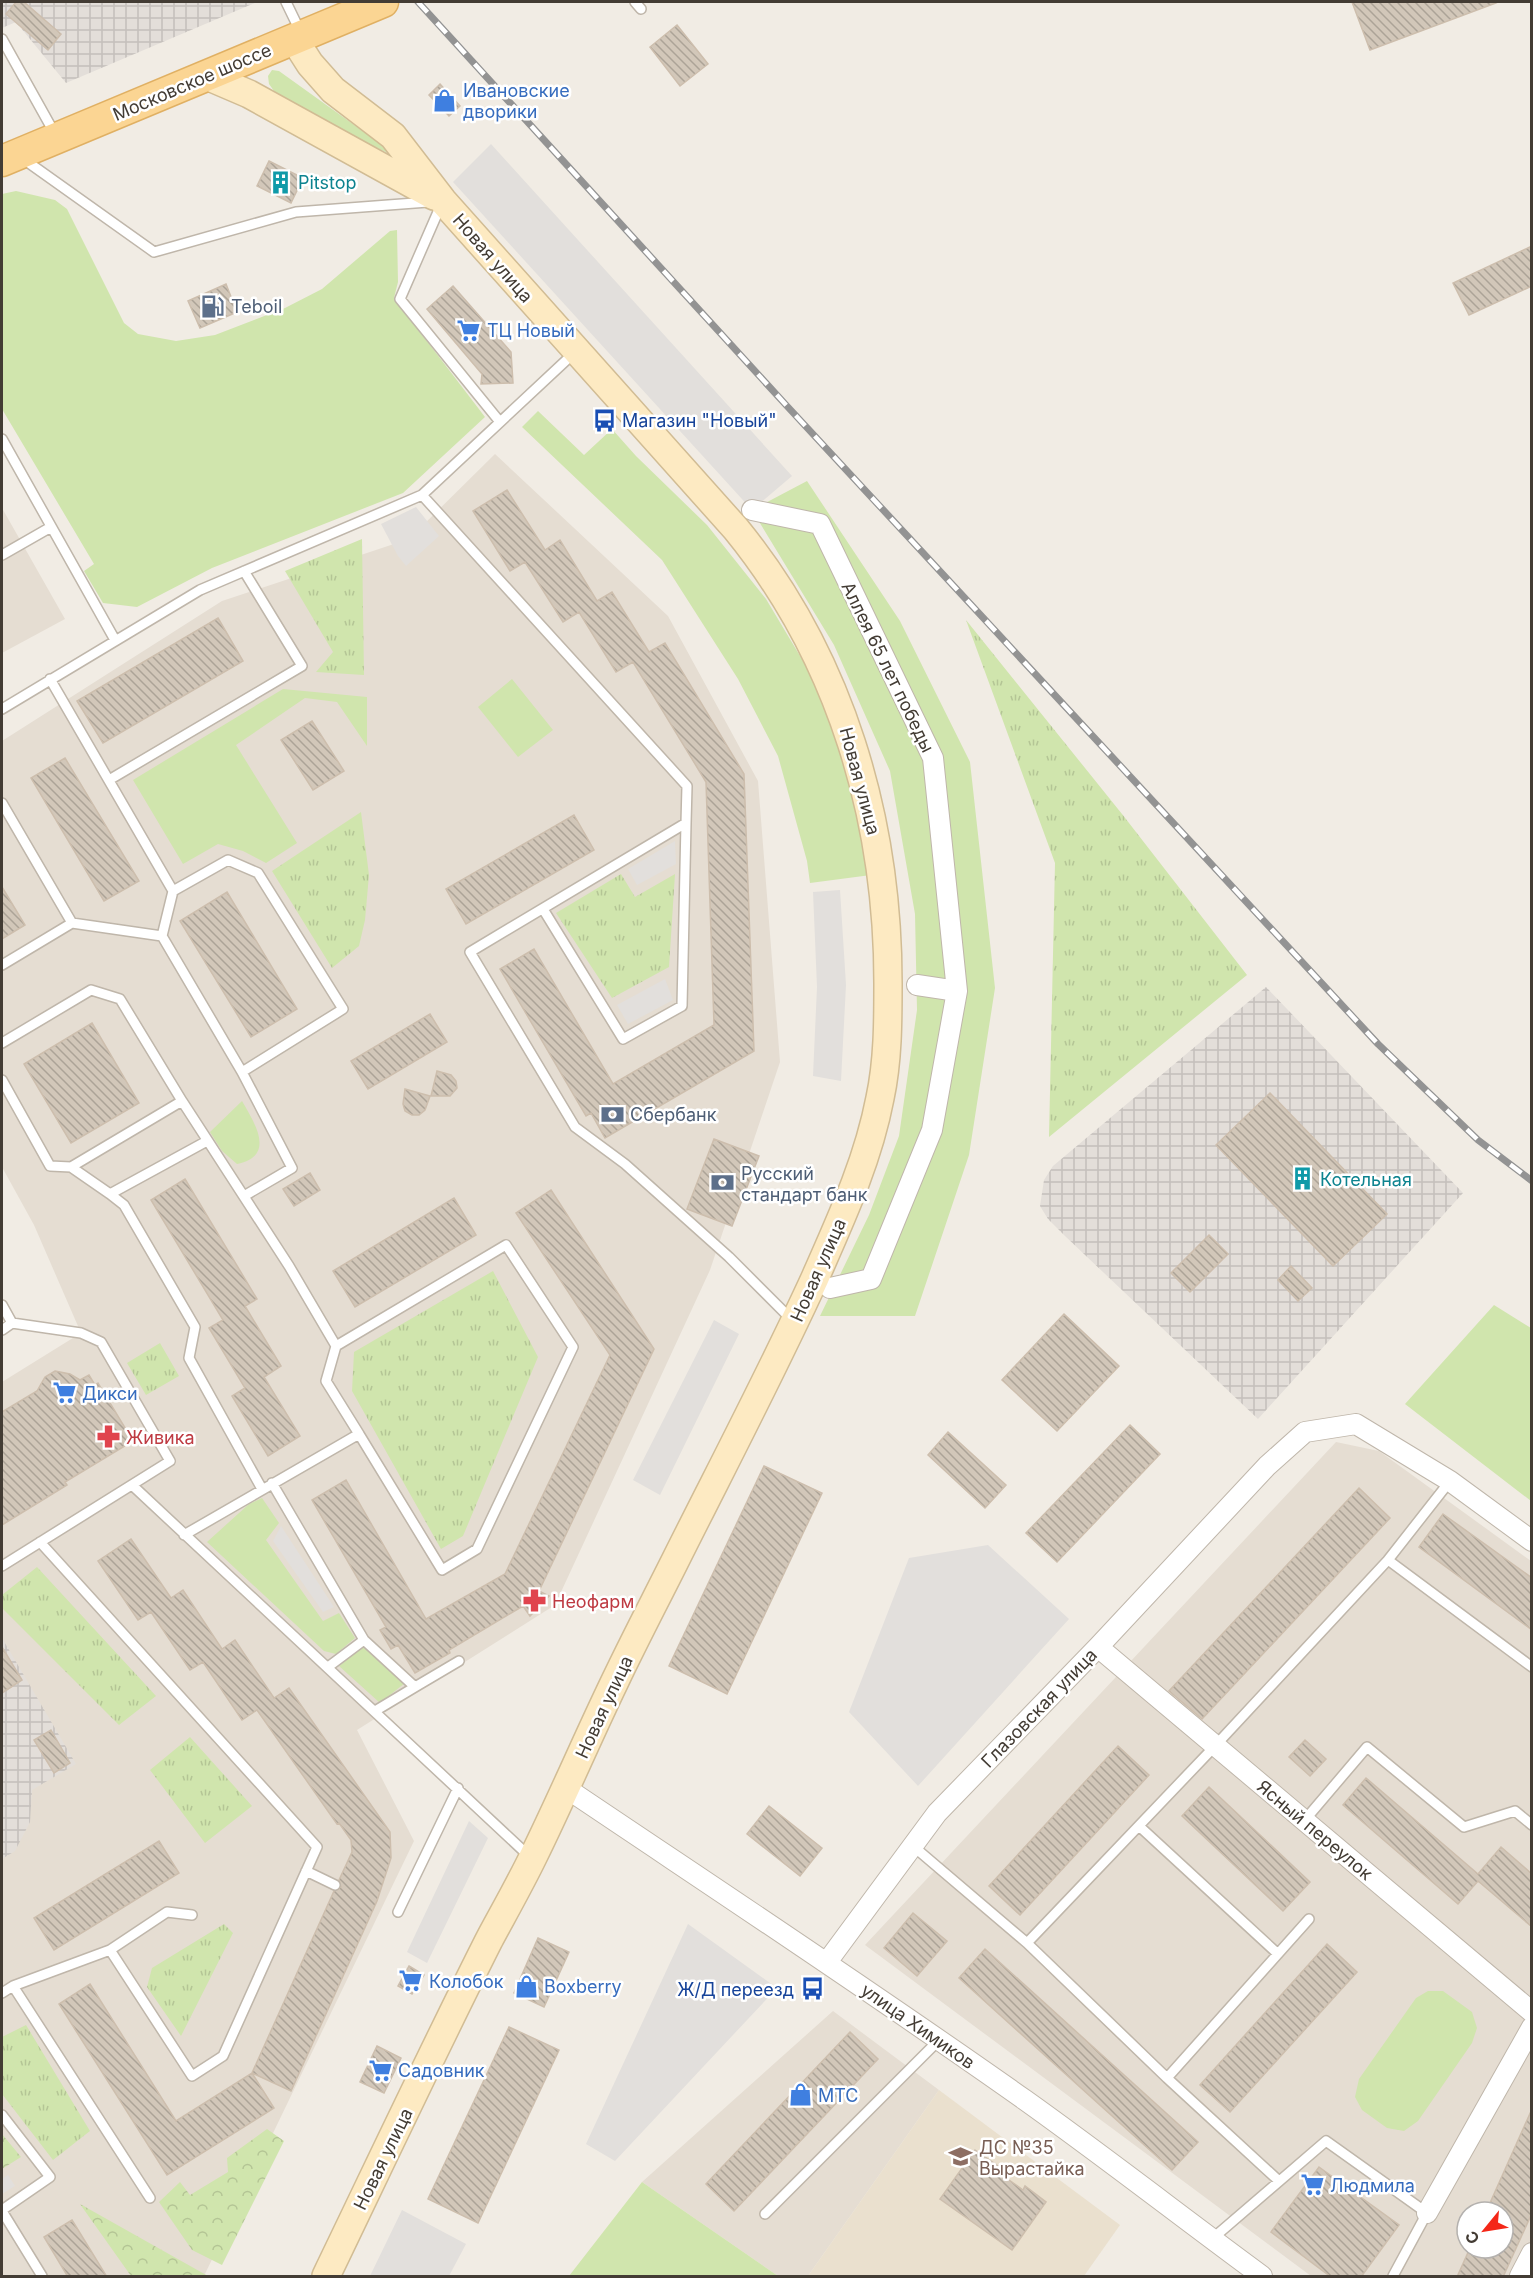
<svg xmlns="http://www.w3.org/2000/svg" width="1533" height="2278" viewBox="0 0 1533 2278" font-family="Inter,sans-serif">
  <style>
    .residential { fill: #e5ddd2; fill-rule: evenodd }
    .industrial { fill: url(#industrial-grid) }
    .education { fill: #eae0ce }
    .green { fill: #d0e5ad }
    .forest { fill: url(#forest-crowns) }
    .park { fill: url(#park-tufts) }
    .parking { fill: #e2dfdc }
    .building { fill: url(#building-back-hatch); stroke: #cdbead; stroke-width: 1.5 }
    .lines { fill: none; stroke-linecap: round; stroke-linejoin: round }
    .lane-casing { stroke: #bfb6aa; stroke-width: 12 }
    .street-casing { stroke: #bfb6aa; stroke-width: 22 }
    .secondary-casing { stroke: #d1bc94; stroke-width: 30 }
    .primary-casing { stroke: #e0b063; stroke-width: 33 }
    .lane { stroke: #fff; stroke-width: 9 }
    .street { stroke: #fff; stroke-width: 20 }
    .secondary { stroke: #fdeac2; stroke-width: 27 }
    .primary { stroke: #fbd593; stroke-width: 30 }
    .rail-casing { stroke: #939393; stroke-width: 7 }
    .rail { stroke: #fff; stroke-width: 4.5; stroke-dasharray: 14; stroke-linecap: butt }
    .labels { text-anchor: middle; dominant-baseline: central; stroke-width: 5; stroke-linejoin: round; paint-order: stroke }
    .street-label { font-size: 18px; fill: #433c34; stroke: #fff }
    .shop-label { font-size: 18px; fill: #366cbe; stroke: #fff; text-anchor: start }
    .culture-label { font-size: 18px; fill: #0d838f; stroke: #fff; text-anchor: start }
    .service-label { font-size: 18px; fill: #4e5e75; stroke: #fff; text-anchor: start }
    .transit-label { font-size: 18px; fill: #164399; stroke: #fff; text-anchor: start }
    .health-label { font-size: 18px; fill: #be3a42; stroke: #fff; text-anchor: start }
    .education-label { font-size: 18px; fill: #785e54; stroke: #fff; text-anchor: start }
  </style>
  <defs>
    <pattern id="industrial-grid" width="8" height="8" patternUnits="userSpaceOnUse" patternTransform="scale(1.5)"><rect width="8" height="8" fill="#e3ded9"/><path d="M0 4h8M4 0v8" fill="none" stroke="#c4bfbb"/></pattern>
    <pattern id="forest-crowns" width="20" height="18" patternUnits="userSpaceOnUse" patternTransform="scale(1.5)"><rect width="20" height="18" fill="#d0e5ad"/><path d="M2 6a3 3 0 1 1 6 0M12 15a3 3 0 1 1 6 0" fill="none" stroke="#b4c595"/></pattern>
    <pattern id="park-tufts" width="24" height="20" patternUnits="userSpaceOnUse" patternTransform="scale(1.5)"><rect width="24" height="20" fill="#d0e5ad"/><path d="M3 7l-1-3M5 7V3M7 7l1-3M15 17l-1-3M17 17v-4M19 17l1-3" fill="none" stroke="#b4c595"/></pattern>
    <pattern id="building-back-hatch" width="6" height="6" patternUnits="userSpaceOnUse" patternTransform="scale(1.5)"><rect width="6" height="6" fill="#d2c7b9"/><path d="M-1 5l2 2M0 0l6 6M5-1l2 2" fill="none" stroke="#aca397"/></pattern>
  </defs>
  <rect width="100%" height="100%" fill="#f1ece4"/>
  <path class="residential" d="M495,454L668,616L758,781L780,1062L710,1270L555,1605L357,1730L414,1841L204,2276H2V1382L81,1333L34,1225L2,1167V741L222,601L409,539Z
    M2,508L65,619L2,653Z
    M1336,1442L1379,1451L1531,1561V2276H1311L865,1945ZM1467,2212H1503V2248H1467Z
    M833,2011L939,2090L808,2276H778L642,2182Z"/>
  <path class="industrial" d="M2,2H257L66,83L16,22L2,28Z
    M1266,987L1463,1193L1258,1419L1065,1236L1048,1219L1040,1206L1044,1180L1053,1166Z
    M2,1638L76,1764L32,1790L30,1822L15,1851L2,1859Z"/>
  <path class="education" d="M939,2090L1120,2225L1084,2276H808Z"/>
  <path class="green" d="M272,70L279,71L403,160L296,110L279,98L269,84L268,76Z
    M16,191L55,200L67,209L124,323L138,334L176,341L215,335L285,308L322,289L390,231L397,230L398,282L394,298L485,417L403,493L212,568L137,607L103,603L84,571L94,564L2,409V194Z
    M538,411L584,455L612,429L636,456L707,525L766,599L815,681L851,765L871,875L810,883L807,861L778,756L738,679L662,560L522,427Z
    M807,481L900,621L970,762L995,988L969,1155L915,1316H820L869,1215L899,1136L917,1010L915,914L890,771L834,645L752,510Z
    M512,679L553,730L518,757L478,707Z
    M283,689L367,697V746L337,702L305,698L236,745L297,843L266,863L243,851L218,844L183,864L133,780Z
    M242,1101C254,1122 277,1156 237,1164L222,1151L210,1132Z
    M1494,1305L1531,1328V1501L1405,1404Z
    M262,1498L279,1523L266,1540L323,1621L339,1613L355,1638L336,1654L324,1651L207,1542L249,1504Z
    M363,1647L405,1683L380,1703L339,1666Z
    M1428,1991H1443L1472,2012L1477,2028L1472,2043L1418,2121L1404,2131L1387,2128L1362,2110L1355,2097L1359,2079L1416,1998Z
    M642,2182L778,2276H569Z"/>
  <path class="forest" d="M267,2129L284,2141L222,2265L192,2250L159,2202L180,2182L190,2195L228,2172L227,2158Z
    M2,2134L21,2157L2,2169Z
    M80,2204L208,2276H131Z"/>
  <path class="park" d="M362,539L364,675L316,672L333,652L285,571Z
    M966,620L1122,814L1247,975L1049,1137L1055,863Z
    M361,812L369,875L365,920L359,946L332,968L272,871Z
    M621,874L635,897L675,874L669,967L612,998L556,913Z
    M493,1271L538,1357L463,1536L441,1549L352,1391L354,1352Z
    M160,1343L179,1376L146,1395L127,1363Z
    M37,1567L156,1696L119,1725L2,1608V1595Z
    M190,1737L252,1806L205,1843L150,1770Z
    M224,1924L233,1933L181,2036L147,1987L152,1968Z
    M26,2025L90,2131L53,2160L2,2094V2037Z"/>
  <path class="parking" d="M491,144L792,476L752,510L453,182Z
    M416,507L439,536L406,566L398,556L381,524Z
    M675,841L676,864L637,885L628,869Z
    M840,890L846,985L841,1081L813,1076L817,987L813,892Z
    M665,979L673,1000L628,1024L617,1005Z
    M714,1320L739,1334L660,1495L633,1480Z
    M281,1526L334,1607L323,1612L273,1541Z
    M988,1545L1069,1619L918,1786L849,1712L909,1558Z
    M469,1821L488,1838L427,1963L407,1952Z
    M688,1924L777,1988L615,2161L586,2144Z
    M8,2175L15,2186L2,2194V2179Z
    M402,2210L466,2244L449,2276H370Z"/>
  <path class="building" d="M16,2H24L61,34L48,50L6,14Z
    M1352,2H1495L1496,3L1370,50Z
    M677,25L708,64L680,86L650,47Z
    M440,84L460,106L449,116L429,95Z
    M269,161L303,178L291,203L257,186Z
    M1532,246V286L1469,315L1453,283Z
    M226,284L237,312L200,328L188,301Z
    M453,286L511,352L513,383L481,384L482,374L427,309Z
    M507,490L545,550L560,540L597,601L612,592L649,652L665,643L744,774L754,1051L605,1138L591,1113L586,1116L500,969L534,949L613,1084L714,1025L706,782L633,662L616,672L579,612L563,622L525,562L510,571L473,511Z
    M218,618L243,661L103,743L77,701Z
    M312,721L344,771L313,790L281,740Z
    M65,758L139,881L104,901L31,778Z
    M574,815L594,850L466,924L446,889Z
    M2,887L25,925L2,939Z
    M227,892L297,1009L251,1037L180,921Z
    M430,1014L447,1042L368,1089L351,1061Z
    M92,1023L139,1103L71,1143L24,1064Z
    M437,1071L451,1075L456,1081L457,1088L450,1096H431Z
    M405,1089L430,1096L425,1110L419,1115H412L405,1111L403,1104Z
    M1270,1093L1387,1214L1333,1266L1216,1145Z
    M714,1139L759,1156L732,1226L687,1209Z
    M310,1173L320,1190L294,1206L283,1189Z
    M185,1179L257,1299L245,1306L281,1366L264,1377L300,1436L268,1456L232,1396L245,1388L209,1328L223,1320L151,1200Z
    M551,1190L654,1349L539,1591L549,1596L530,1616L523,1606L449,1650L450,1653L415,1673L398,1645L391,1649L380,1630L386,1627L312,1500L346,1480L426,1619L505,1574L610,1355L516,1213Z
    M454,1198L476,1235L355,1307L333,1271Z
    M1209,1235L1228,1254L1190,1292L1171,1273Z
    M1291,1266L1312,1288L1298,1301L1278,1280Z
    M1064,1314L1119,1366L1057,1431L1002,1380Z
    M55,1371L70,1374L80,1380L89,1375L95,1385L98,1383L133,1441L65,1482L67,1485L2,1525V1412L37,1391L45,1377Z
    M1130,1425L1160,1454L1057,1562L1026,1533Z
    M948,1432L1006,1485L985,1508L928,1455Z
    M764,1466L822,1493L727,1694L669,1666Z
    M1359,1488L1390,1518L1202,1719L1169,1691Z
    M1443,1514L1532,1578V1630L1419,1547Z
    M131,1539L171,1598L183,1590L222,1649L235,1640L274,1698L289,1688L390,1832L391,1858L377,1901L291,2091L252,2073L334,1891L341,1887L339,1880L352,1852L351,1840L339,1823L337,1824L257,1710L242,1720L203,1662L190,1670L151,1612L138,1620L98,1561Z
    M2,1647L22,1680L2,1693Z
    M51,1730L70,1763L54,1773L34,1740Z
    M1305,1740L1326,1759L1310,1776L1289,1757Z
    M1118,1746L1149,1775L1020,1915L989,1886Z
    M1366,1778L1478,1874L1501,1847L1532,1874V1927L1478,1881L1458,1904L1343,1805Z
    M1209,1787L1310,1882L1283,1911L1182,1816Z
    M769,1806L822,1848L800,1876L747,1834Z
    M159,1841L179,1873L54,1950L34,1918Z
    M913,1913L947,1941L917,1976L884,1948Z
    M538,1938L569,1952L544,2007L514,1993Z
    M1327,1944L1357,1972L1230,2112L1200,2085Z
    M985,1949L1198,2142L1172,2170L959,1978Z
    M409,1966L424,1975L412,1994L398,1986Z
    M90,1984L176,2121L252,2073L274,2108L167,2175L59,2004Z
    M509,2027L559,2050L478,2223L428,2199Z
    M850,2032L878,2059L734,2211L706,2184Z
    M377,2046L401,2058L384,2093L360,2082Z
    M1532,2109V2213L1503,2277H1457L1470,2248H1503V2212H1486Z
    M975,2150L998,2166L995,2170L1023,2190L1025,2186L1046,2202L1012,2250L940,2199Z
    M1319,2167L1399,2225L1361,2277H1331L1271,2232Z
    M72,2220L107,2277H68L44,2237Z"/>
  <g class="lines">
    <defs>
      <path id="lane" d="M286,2L301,33
        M635,2L641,9
        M2,39L55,134
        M22,158L154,252L296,212L428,202
        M441,205L400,299L500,422
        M574,353L422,495L687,786L686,823L470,952L575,1127L625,1164L729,1257L792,1320
        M2,439L115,640
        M2,555L51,527
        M50,679L173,891
        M2,709L200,590L422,495
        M109,780L302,666L244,571
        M2,803L72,923L2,965
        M543,909L623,1039L682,1006L686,823
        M72,923L162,936L242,1072L292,1168L244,1196
        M162,936L173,891L228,860L258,873L343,1009L242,1072
        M2,1043L91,990L120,999L182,1101
        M2,1080L50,1166L71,1167L182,1101L289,1266L336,1346L326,1381L359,1434L184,1535
        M207,1141L110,1194L124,1205L195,1327L189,1358L262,1489
        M71,1167L110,1194
        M2,1305L12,1323L81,1333L101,1342L170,1461L2,1566
        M2,1330L12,1323
        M336,1346L506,1245L573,1347L477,1549L442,1570L359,1434
        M1450,1481L1388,1560L1532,1667
        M272,1483L364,1640L415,1687L375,1711
        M132,1485L530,1857
        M328,1667L364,1640
        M415,1687L459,1661
        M1304,1821L1367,1747L1464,1827L1515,1811L1532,1825
        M1139,1826L1278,1954
        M913,1846L1027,1943L1215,1746L1388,1560
        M306,1871L335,1885
        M398,1912L458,1788
        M1027,1943L1167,2078L1279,2181
        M110,1950L167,1912L192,1915
        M13,1986L110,1950L192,2076L223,2056L317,1847L40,1542
        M2,1993L13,1986L150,2198
        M1167,2078L1309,1919
        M2,2115L50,2177L2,2210
        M2,2211L42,2276
        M765,2214L939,2040
        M1212,2239L1326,2141L1427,2213L1393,2276"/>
      <path id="street" d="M752,510L820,524L933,758L957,991L917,985
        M830,1288L871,1279L932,1130L957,991
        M1098,1647L1532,2012
        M566,1788C719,1891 874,1993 1025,2100C1105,2157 1183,2218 1262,2276
        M827,1962L937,1813L1098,1647L1267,1466L1305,1432L1356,1424L1450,1481L1532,1541
        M1427,2213L1532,2027
        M1520,2276L1532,2253"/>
      <path id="secondary" d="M294,39L310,64L333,90L393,136L443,201L736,529C841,658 888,819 888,983C888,1021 888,1061 880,1098C868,1161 841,1219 815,1278C771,1374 722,1467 675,1561C655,1601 634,1641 615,1681C587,1739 562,1798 534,1855C520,1884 504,1912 489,1940C433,2051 380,2164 326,2276
        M207,76L249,94L434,196"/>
      <path id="primary" d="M2,161L383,2"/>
    </defs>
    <use href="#lane" class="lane-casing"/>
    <use href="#street" class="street-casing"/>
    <use href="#secondary" class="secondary-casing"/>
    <use href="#primary" class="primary-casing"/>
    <use href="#lane" class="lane"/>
    <use href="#street" class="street"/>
    <use href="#secondary" class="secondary"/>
    <use href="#primary" class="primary"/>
    <defs>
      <path id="rail" d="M418,2L786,405L1378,1044L1478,1140L1532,1181"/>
    </defs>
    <use href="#rail" class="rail-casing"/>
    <use href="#rail" class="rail"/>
  </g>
  <defs>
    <symbol id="shop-bare" viewBox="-9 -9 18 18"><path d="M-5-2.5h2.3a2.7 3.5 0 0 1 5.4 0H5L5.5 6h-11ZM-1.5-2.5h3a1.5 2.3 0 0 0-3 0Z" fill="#3f7fe0" stroke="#fff" stroke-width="2.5" paint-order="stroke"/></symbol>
    <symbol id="building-bare" viewBox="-9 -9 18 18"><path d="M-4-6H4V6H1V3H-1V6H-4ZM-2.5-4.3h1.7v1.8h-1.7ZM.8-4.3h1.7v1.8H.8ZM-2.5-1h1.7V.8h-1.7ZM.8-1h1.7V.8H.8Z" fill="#0f9aa8" stroke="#fff" stroke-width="2.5" paint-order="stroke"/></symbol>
    <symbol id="fuel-bare" viewBox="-9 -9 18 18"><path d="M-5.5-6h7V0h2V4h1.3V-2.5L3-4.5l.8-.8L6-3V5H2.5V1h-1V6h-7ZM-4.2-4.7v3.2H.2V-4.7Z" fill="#5c6f8a" stroke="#fff" stroke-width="2.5" paint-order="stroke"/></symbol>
    <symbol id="supermarket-bare" viewBox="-9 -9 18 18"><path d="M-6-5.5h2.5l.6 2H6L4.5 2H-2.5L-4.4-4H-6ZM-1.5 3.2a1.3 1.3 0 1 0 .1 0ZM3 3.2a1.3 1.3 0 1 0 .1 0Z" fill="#3f7fe0" stroke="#fff" stroke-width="2.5" paint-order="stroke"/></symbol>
    <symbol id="bus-bare" viewBox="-9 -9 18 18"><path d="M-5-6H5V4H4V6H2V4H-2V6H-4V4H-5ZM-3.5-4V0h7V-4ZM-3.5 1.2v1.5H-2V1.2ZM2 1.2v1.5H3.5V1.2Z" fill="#1a4fb4" stroke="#fff" stroke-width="2.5" paint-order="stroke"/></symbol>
    <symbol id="bank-bare" viewBox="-9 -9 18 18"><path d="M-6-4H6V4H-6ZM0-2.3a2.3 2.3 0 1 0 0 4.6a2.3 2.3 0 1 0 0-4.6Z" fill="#5c6f8a" stroke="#fff" stroke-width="2.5" paint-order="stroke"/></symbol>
    <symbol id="pharmacy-bare" viewBox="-9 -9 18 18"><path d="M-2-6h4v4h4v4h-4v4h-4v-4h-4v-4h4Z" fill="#e0444e" stroke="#fff" stroke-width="2.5" paint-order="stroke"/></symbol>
    <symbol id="school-bare" viewBox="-9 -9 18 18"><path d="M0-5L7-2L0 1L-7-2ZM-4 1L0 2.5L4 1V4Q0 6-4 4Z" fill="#8d6e63" stroke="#fff" stroke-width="2.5" paint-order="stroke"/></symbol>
  </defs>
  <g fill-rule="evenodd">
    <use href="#shop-bare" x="428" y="84" width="33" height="33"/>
    <use href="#building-bare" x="264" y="166" width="33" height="33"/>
    <use href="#fuel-bare" x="196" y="290" width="33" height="33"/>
    <use href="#supermarket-bare" x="452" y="314" width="33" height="33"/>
    <use href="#bus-bare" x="588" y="404" width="33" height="33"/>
    <use href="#bank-bare" x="596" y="1098" width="33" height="33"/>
    <use href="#building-bare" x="1286" y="1162" width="33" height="33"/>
    <use href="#bank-bare" x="706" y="1166" width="33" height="33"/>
    <use href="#supermarket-bare" x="48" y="1376" width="33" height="33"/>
    <use href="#pharmacy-bare" x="92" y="1420" width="33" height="33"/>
    <use href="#pharmacy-bare" x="518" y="1584" width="33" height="33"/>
    <use href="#supermarket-bare" x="394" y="1964" width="33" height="33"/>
    <use href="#shop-bare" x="510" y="1970" width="33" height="33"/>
    <use href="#bus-bare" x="796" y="1972" width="33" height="33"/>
    <use href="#supermarket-bare" x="364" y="2054" width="33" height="33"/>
    <use href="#shop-bare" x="784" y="2078" width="33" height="33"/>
    <use href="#school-bare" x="944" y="2140" width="33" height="33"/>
    <use href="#supermarket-bare" x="1296" y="2168" width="33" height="33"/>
  </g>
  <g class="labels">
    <g class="street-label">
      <text transform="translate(192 82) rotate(-23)">Московское шоссе</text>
      <text transform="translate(493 258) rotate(49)">Новая улица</text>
      <text transform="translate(888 667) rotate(64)">Аллея 65 лет победы</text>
      <text transform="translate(860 781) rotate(75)">Новая улица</text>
      <text transform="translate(818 1270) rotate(-66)">Новая улица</text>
      <text transform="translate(604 1707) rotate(-65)">Новая улица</text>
      <text transform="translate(1039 1708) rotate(-46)">Глазовская улица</text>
      <text transform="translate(1315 1830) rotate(40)">Ясный переулок</text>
      <text transform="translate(918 2026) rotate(35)">улица Химиков</text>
      <text transform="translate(383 2159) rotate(-64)">Новая улица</text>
    </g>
    <g class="shop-label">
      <text x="463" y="90">Ивановские<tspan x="463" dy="21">дворики</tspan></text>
      <text x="487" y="330">ТЦ Новый</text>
      <text x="82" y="1393">Дикси</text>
      <text x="429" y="1981">Колобок</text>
      <text x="544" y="1986">Boxberry</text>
      <text x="398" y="2070">Садовник</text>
      <text x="818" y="2095">МТС</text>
      <text x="1330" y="2185">Людмила</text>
    </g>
    <g class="culture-label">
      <text x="298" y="182">Pitstop</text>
      <text x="1320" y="1179">Котельная</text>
    </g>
    <g class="service-label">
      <text x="231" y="306">Teboil</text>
      <text x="630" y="1114">Сбербанк</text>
      <text x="741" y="1173">Русский<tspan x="741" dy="21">стандарт банк</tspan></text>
    </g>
    <g class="transit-label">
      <text x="622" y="420">Магазин "Новый"</text>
      <text x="794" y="1989" text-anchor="end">Ж/Д переезд</text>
    </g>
    <g class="health-label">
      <text x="126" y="1437">Живика</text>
      <text x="552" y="1601">Неофарм</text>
    </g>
    <g class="education-label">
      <text x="979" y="2147">ДС №35<tspan x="979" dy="21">Вырастайка</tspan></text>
    </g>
  </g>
  <rect width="1533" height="2278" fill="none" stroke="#433c34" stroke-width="6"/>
  <g transform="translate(1485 2230) rotate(240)"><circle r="28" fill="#ffffff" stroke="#b4b1ae" stroke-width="1.5"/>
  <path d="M0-4.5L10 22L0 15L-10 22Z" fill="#f42718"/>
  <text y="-9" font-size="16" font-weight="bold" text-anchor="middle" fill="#433c34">С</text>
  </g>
</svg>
